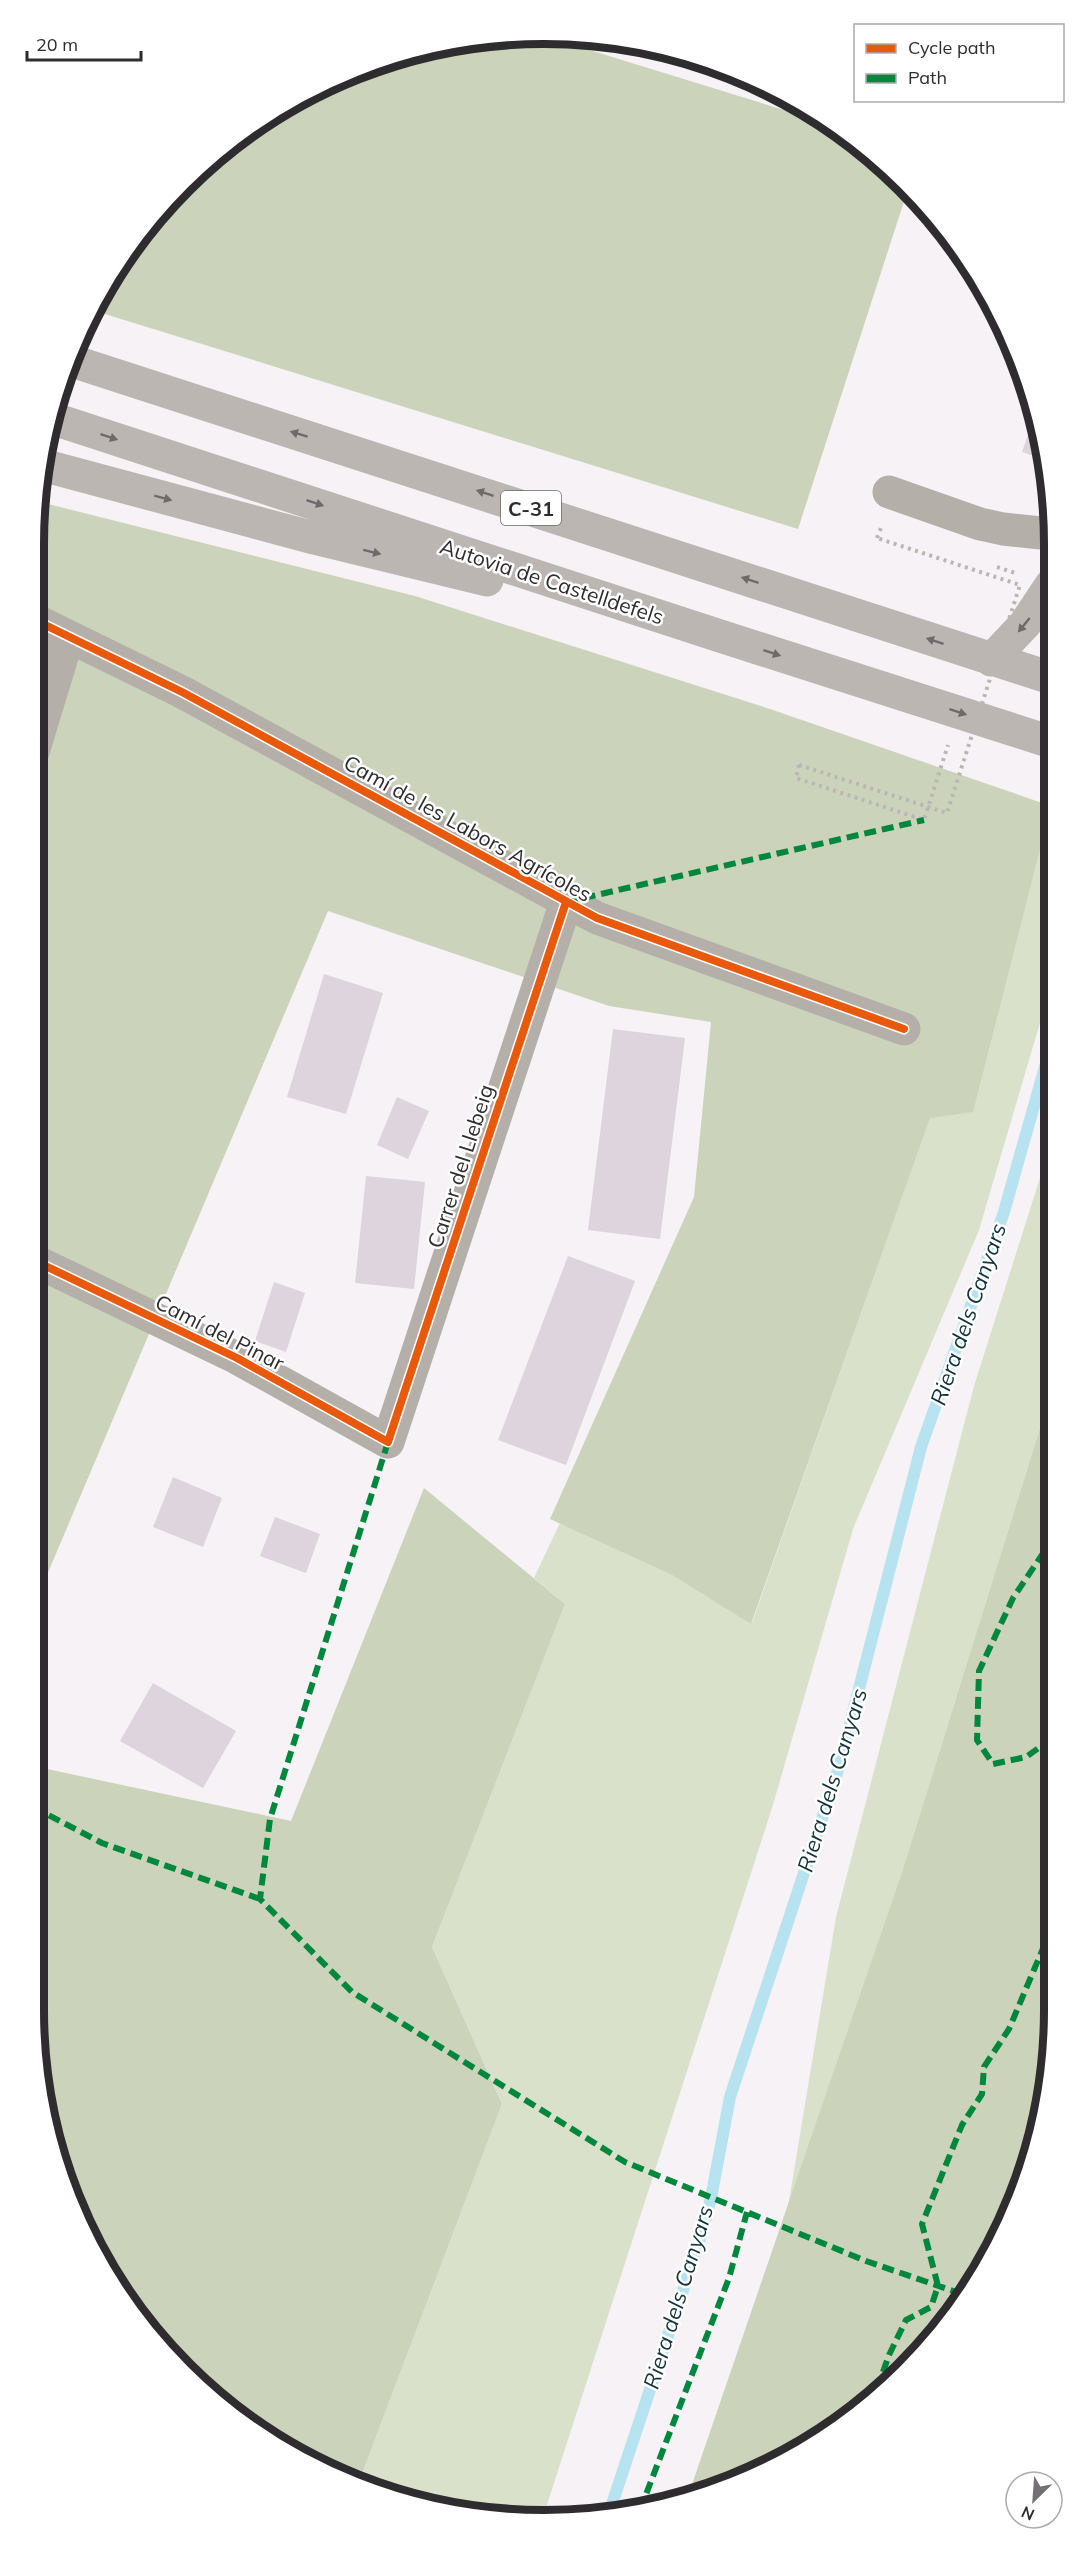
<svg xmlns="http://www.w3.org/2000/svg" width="1088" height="2554" viewBox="0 0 1088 2554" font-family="Mulish,sans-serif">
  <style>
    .green { fill: #d9e1cb }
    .forest { fill: #cbd4ba }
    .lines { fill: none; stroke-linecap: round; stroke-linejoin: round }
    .stream { stroke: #b6e3ef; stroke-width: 12 }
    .building { fill: #ddd4dd }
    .path { stroke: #bab6b4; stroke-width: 4; stroke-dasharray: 3 4.5; stroke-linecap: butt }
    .minor { stroke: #b5afaa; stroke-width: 33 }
    .highway { stroke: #bcb6b3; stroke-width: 33 }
    .path-bridge { stroke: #bab6b4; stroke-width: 4; stroke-dasharray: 3 4.5; stroke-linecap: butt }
    .quiet { stroke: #00873e; stroke-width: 6; stroke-dasharray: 12 6; stroke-linecap: butt }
    .cycleway-casing { stroke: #fff; stroke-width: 11 }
    .cycleway { stroke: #e8590c; stroke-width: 8 }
    .oneway { fill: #6e6a6a }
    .labels { text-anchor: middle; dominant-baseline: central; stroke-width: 5; stroke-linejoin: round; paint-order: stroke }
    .shield { fill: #fff; stroke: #6d6b6d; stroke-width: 1.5 }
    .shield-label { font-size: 20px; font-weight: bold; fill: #2e2c2e }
    .street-label { font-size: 21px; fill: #2e2c2e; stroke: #fff }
    .water-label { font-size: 22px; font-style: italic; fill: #12333a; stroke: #fff }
    .rim { fill: none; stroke: #2e2c2e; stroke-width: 8 }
  </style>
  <rect width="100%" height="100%" fill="#f6f2f5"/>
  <path class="green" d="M1052,806V982L979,1230L853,1529L772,1808L544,2514L445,2511L360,2479L502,2104L432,1947L565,1604L534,1578L560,1523L672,1575L752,1623L930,1117Z
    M1052,1140L1053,1386L902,1872L788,2207L836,1917L974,1386Z"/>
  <path class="forest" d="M511,34L541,35L836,126L908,189L798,529L92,310L102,288L160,207L233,138L318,86L412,50Z
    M40,502L415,596L770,709L1051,806L973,1112L930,1118L751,1624L672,1575L550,1519L694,1197L711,1022L609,1006L328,911L33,1608V544Z
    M1053,1386L1055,2010L1028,2175L987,2265L928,2347L799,2453L708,2494L687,2499L902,1872Z
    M424,1488L565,1604L432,1947L502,2104L360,2479L288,2452L160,2347L101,2265L60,2175L33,2010V1766L291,1821Z"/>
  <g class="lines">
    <path class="stream" d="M608,2516L700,2239L711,2198L730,2097L839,1767L921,1447L1004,1212L1052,1042"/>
  </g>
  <path class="building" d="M1033,420L1041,444L1046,460L1022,452Z
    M324,974L383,993L346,1114L287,1097Z
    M613,1029L685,1038L660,1239L588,1230Z
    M397,1097L429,1111L408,1159L377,1145Z
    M366,1176L425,1182L414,1289L355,1283Z
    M568,1256L635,1281L566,1465L498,1440Z
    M274,1282L305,1293L286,1352L255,1341Z
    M173,1477L222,1498L203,1547L153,1527Z
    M275,1517L320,1534L306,1573L260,1556Z
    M153,1683L236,1731L203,1788L120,1741Z"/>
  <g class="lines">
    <path class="path" d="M877,538L881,528
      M997,567L1015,573
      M799,765L796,778L924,820L948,745"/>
    <path class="minor" d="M889,492L980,524L1003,529L1051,534
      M33,619L182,692L597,918L904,1029
      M33,752L68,637
      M33,1260L237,1358L388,1442L566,902"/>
    <path class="highway" d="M69,360L1051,678
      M54,419L717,635L1051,742
      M46,466L314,538L487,580
      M991,660L1025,624L1051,585"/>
    <path class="path-bridge" d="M799,765L947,813L1020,585L877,538"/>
    <path class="quiet" d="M566,902L924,820
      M388,1442L270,1819L260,1899L352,1992L625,2162L866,2261L965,2295
      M1054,1537L1013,1598L979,1671L977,1740L993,1764L1026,1757L1054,1737
      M33,1807L102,1843L260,1899
      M877,2389L889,2355L906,2320L931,2307L938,2286L922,2224L962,2125L982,2094L984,2067L1009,2029L1055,1920
      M640,2510L729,2278L747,2212"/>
    <defs>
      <path id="cycleway" d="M33,619L182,692L597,918L904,1029
        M33,1260L237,1358L388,1442L566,902"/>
    </defs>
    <use href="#cycleway" class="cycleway-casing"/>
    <use href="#cycleway" class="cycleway"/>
  </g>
  <defs><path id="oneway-solid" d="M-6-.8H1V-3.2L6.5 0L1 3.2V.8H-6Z" transform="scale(1.5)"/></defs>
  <g class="oneway">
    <use href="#oneway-solid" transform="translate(299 434) rotate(-163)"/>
    <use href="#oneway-solid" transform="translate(109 437) rotate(18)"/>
    <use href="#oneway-solid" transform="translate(485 493) rotate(-162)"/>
    <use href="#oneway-solid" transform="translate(163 498) rotate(15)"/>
    <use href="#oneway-solid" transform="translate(315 503) rotate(18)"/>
    <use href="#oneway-solid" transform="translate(372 552) rotate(14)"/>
    <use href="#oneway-solid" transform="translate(750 580) rotate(-162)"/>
    <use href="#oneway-solid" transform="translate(1024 625) rotate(129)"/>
    <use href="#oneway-solid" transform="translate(935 641) rotate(-162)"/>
    <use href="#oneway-solid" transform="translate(772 653) rotate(18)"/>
    <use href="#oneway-solid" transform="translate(958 712) rotate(18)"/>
  </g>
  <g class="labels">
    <rect class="shield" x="501" y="491" width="60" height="34" rx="4.5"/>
    <g class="shield-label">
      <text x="531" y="508">C-31</text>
    </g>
    <g class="street-label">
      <text transform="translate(552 581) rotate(18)">Autovia de Castelldefels</text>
      <text transform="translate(468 828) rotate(29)">Camí de les Labors Agrícoles</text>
      <text transform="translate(460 1166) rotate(-72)">Carrer del Llebeig</text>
      <text transform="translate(220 1332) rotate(27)">Camí del Pinar</text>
    </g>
    <g class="water-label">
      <text transform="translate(968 1314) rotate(-71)">Riera dels Canyars</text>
      <text transform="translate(832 1780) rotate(-73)">Riera dels Canyars</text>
      <text transform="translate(678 2297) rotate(-73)">Riera dels Canyars</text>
    </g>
  </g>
  <path d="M0 0H1088V2554H0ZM544 44H544A500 500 0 0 1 1044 544V2010A500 500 0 0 1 544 2510H544A500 500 0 0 1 44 2010V544A500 500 0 0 1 544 44Z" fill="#fff" fill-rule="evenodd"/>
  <path class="rim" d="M544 44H544A500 500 0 0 1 1044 544V2010A500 500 0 0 1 544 2510H544A500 500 0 0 1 44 2010V544A500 500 0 0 1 544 44Z"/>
  <rect x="854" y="24" width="210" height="78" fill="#ffffff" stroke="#ababab" stroke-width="1.5"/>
  <rect x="866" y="44" width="30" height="9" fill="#e8590c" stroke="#ababab" stroke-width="1.5"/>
  <text x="908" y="54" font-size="18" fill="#2e2c2e">Cycle path</text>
  <rect x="866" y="74" width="30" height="9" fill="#00873e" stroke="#ababab" stroke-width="1.5"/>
  <text x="908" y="84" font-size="18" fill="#2e2c2e">Path</text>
  <g transform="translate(1034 2500) rotate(205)"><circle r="28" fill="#ffffff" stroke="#ababab" stroke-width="1.5"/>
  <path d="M0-4.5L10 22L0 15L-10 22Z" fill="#747174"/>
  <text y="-9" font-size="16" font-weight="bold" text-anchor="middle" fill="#2e2c2e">N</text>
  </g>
  <path d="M27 51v9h114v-9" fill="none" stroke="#2e2c2e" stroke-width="3"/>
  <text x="36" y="51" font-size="18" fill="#2e2c2e" stroke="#ffffff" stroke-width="4.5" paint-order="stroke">20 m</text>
</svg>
